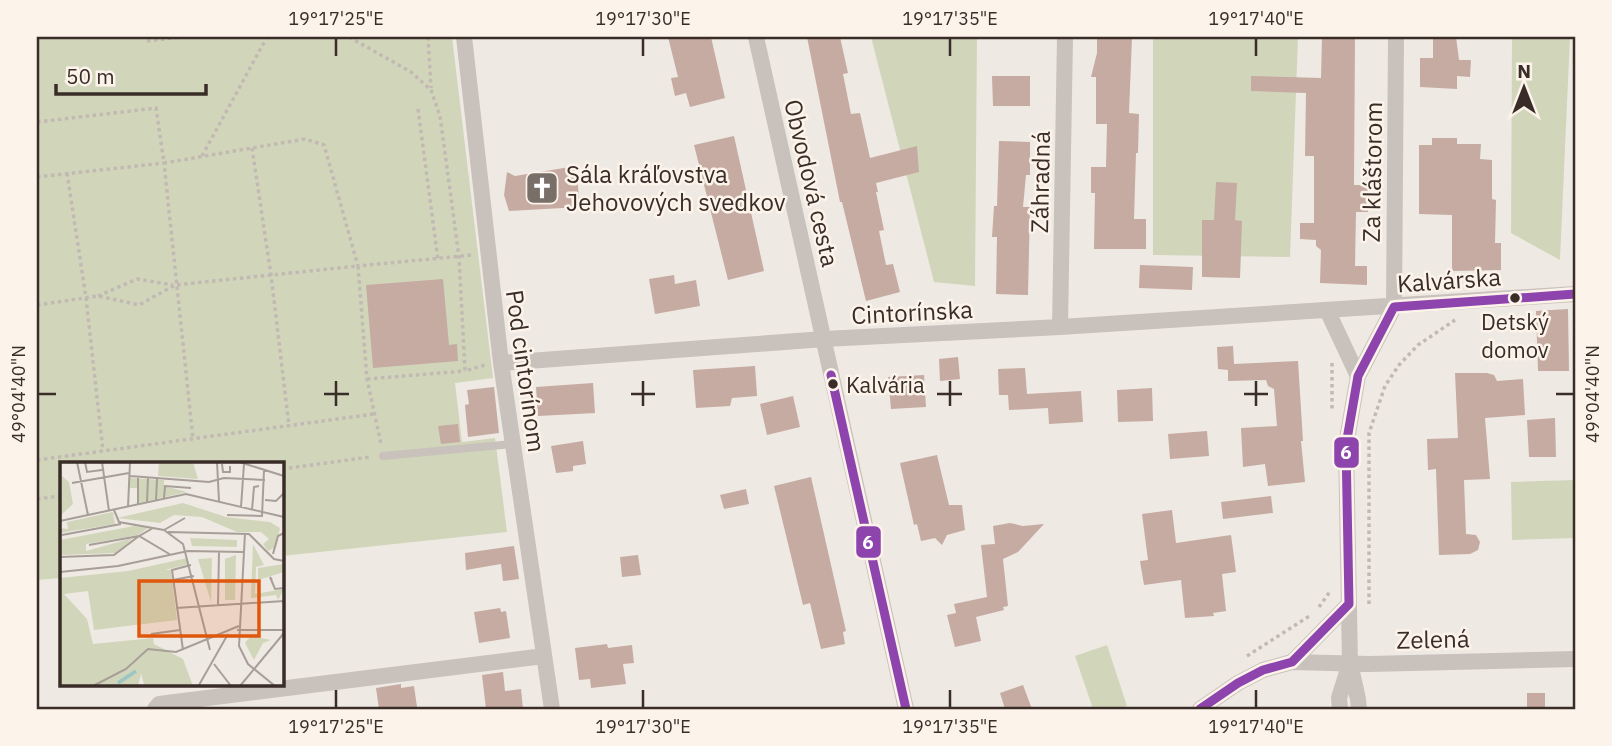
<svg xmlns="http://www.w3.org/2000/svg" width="1612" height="746" viewBox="0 0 1612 746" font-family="'IBM Plex Sans',sans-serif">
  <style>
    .green { fill: #d1d6bb }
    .building { fill: #c5aba2 }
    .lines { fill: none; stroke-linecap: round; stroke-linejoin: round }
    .path { stroke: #c2b9b3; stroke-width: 3.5; stroke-dasharray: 3.5 3.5; stroke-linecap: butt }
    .service { stroke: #c9c1bb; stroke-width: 8 }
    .minor { stroke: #c9c1bb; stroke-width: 16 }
    .bus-1-casing { stroke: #fcf3ea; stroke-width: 14 }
    .bus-1 { stroke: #8e44ad; stroke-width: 9 }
    .ticks { fill: none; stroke: #3a2d28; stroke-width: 2.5 }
    .bus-dot { fill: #3a2d28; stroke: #fcf3ea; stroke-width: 2.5 }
    .labels { text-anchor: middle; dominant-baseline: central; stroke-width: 5; stroke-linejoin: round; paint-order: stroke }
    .bus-label { font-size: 22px; fill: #3a2d28; stroke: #fcf3ea }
    .street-label { font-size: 24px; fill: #3a2d28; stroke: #fcf3ea }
    .poi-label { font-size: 24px; fill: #3a2d28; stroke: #fcf3ea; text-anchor: start }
    .inset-river { fill: none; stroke: #9cc5c3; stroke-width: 3.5 }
    .inset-road { fill: none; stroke: #a79e98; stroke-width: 2 }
    .view { fill: #df570d; fill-opacity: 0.15; stroke: #df570d; stroke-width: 3.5 }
    .inset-edge { fill: none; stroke: #3a2d28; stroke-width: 3.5 }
    .line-badge { stroke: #fcf3ea; stroke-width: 2.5 }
    .badge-label { font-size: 19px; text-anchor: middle; font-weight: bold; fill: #fff }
    .neatline { fill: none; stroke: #3a2d28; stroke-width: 2.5 }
    .ticks-label { font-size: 18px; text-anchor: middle; fill: #3a2d28 }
  </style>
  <rect width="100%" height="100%" fill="#efe9e3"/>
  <path class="green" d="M37,37H452L493,378L455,383L462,442L495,438L507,532L282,556V464H61V578L37,580Z
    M871,37H977L975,286L934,282Z
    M1153,37H1298L1290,257L1153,255Z
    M1512,37H1570L1560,260L1511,233Z
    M1575,480V538L1512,540L1511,482Z
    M1107,645L1127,706L1118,709H1093L1075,656Z"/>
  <path class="building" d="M668,37H711L725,98L690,107L686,93L675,96L671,78L678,77Z
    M807,37H840L848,73L843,74L851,114L860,113L870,158L917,146L919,172L876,183L878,192H876L884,230L879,231L886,265L893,264L900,292L866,301L842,202H840Z
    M1097,37H1132L1129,113L1139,114L1138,153H1136L1134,219H1146V249H1094L1095,193H1091V167H1106L1107,124H1096V77H1091L1097,53Z
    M1322,37H1355L1354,185H1368V212H1356L1355,266H1367V285L1320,283L1321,250L1316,246V240L1300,239V223H1314V156H1305L1306,93L1251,91V76L1321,78Z
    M1433,37H1456L1459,60H1471L1470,77L1457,76V89L1420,87V58H1433Z
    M992,76H1030V106H993Z
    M734,136L764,271L728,280L694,145Z
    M1432,138H1457V144H1481L1480,159L1492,160V199L1496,200L1495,243H1501V270L1452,271V215L1419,214V145H1432Z
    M999,141L1030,142V175H1026L1023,207H1030L1028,295L996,294L997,237H992L994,206H997Z
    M576,166L580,207L509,211L504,195L507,172L515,176Z
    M1216,182L1237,183L1235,220L1242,221L1240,278L1202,277V220H1214Z
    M1140,265L1193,267L1192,290L1139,288Z
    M674,275L675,284L696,280L700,306L655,314L649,279Z
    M443,279L449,345L457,344L458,361L373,368L366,285Z
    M1568,309L1569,371H1538L1536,311Z
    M1233,346L1234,364L1298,361L1303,441H1301L1305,482L1268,486L1265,464L1243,467L1241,428L1277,426L1274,389L1268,386L1266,380L1228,381V370L1218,369L1217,347Z
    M958,357L960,379L940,381L939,359Z
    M755,366L757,396L732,398L730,406L696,408L693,370Z
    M1025,368L1027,394L1081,391L1083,422L1049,424L1048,408L1009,410L1008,395H999L998,369Z
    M1455,373H1487L1494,375L1497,381L1523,379L1525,415L1485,418L1490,479L1464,480L1466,534L1476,535L1480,542L1478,550L1470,554L1439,555L1436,469L1428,470L1427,439L1458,438Z
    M924,375L926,407L891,409L888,377Z
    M593,383L595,413L538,416L536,387Z
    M494,387L499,433L468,437L465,405L469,404L467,390Z
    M1152,388L1153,421L1118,422L1117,390Z
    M793,396L800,427L767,435L760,404Z
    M1555,418L1556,457H1529L1527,420Z
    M458,424L460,442L441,444L438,426Z
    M1207,431L1209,456L1170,459L1168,434Z
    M583,441L586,464L573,466V471L556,473L551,446Z
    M937,455L949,505H962L965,530L947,535L942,545L935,538L921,541L917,524L914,525L900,463Z
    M811,477L846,631L843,632L845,644L821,649L810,603L803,605L774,486Z
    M746,489L749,504L724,509L720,495Z
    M1271,496L1273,513L1223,519L1221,502Z
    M1172,510L1176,543L1231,535L1236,572L1222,574L1226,611L1213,613L1214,616L1185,618L1181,580L1144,585L1140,561L1148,560L1142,514Z
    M1010,523L1023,526L1044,524L1018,552L1003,559L1008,606L1003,607L1004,610L976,617L981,641L955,647L947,615L956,613L954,604L987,597L981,545L995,544L993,526Z
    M514,546L519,579L503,581L501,564L466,570L465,553Z
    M638,555L641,575L622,577L620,557Z
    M500,608L501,612L506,611L510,638L479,643L474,612Z
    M607,644L608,648L632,645L634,663L623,664L626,684L591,688L590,679L579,680L575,648Z
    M503,672L505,691L521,689L523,709H486L482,675Z
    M401,684V688L414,686L417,707L379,709L376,688Z
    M1023,685L1032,709H1005L1000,693Z
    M1527,693H1545V709H1527Z"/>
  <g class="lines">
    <path class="path" d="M349,37L411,72L431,90L440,116L459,257L465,371L485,365
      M428,37L431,88
      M147,41L182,37
      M418,109L438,260
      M37,122L156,108L164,163L305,139L324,145L358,266L472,255
      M252,148L271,275L289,426
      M202,156L267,37
      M67,173L86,298L103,451
      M37,177L164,163L193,439
      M98,296L137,279L173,285
      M37,305L98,296L139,305L175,285L358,266L367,379L381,444
      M1332,363V412
      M367,379L465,371
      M37,460L374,414
      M282,469L370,457
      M37,499L61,496
      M1369,604V433L1385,386L1399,365L1418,345L1455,320
      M1319,607L1331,590
      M1247,656L1311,615"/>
    <path class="service" d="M383,456L512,444"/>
    <path class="minor" d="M464,37L501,363L552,709
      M756,37L906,709
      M1327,310L1358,376
      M1060,327L1065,37
      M501,363L824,339L1060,327L1575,294
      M1292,662L1349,604
      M155,709L159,704L544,656
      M1200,709L1238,683L1263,670L1292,662L1369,664L1575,659
      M1340,709L1339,698L1349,666
      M1359,709L1358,699L1350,663L1346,445L1358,376L1394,307L1396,37"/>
    <defs>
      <path id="bus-1" d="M831,375L906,709
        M1200,709L1238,683L1263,670L1292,662L1349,604L1346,445L1358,376L1394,307L1575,294"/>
    </defs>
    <use href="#bus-1" class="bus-1-casing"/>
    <use href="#bus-1" class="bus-1"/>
  </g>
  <path class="ticks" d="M336,38V56M643,38V56M950,38V56M1256,38V56M336,381V406M643,381V406M950,381V406M1256,381V406M38,394H56M324,394H349M631,394H655M937,394H962M1244,394H1268M1556,394H1574M336,690V708M643,690V708M950,690V708M1256,690V708"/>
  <defs>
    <symbol id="church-square" viewBox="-11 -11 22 22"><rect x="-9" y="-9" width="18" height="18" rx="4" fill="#796f69" stroke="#fcf3ea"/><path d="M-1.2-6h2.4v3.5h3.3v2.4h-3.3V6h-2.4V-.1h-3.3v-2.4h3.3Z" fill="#fff"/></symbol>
  </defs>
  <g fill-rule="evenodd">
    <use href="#church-square" x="523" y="169" width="38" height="38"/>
  </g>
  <g class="bus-dot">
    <circle cx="1515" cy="298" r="6"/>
    <circle cx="833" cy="384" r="6"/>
  </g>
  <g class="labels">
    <g class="bus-label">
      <text x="1515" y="321">Detský<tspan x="1515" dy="28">domov</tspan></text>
      <text x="846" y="384" text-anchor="start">Kalvária</text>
    </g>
    <g class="street-label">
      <text transform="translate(1372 172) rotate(-89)">Za kláštorom</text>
      <text transform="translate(1040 182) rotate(-89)">Záhradná</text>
      <text transform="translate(812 183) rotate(77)">Obvodová cesta</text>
      <text transform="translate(1449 280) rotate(-4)">Kalvárska</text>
      <text transform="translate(912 312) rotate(-3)">Cintorínska</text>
      <text transform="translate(526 371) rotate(82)">Pod cintorínom</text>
      <text transform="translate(1433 639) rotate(-1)">Zelená</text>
    </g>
    <g class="poi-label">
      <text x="566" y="174">Sála kráľovstva<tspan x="566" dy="28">Jehovových svedkov</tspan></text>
    </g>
  </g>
  <g transform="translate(60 462)">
    <rect width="224" height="224" fill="#efe9e3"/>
    <path d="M99,0H133L138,17L98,14ZM2,14L9,20L13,42L1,53ZM70,16L104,18V24L127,30L79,41L78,26H69ZM123,41L166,55L210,60L220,66L216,85L208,89L203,82L209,77L201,70H177L142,55L114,53L100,61L57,56ZM53,50L55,62L0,71V66L8,67L7,60ZM74,64L88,66L78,73L26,82V89L73,76L57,91L0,93V78ZM130,76L177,78V85L132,84ZM193,82L204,103L196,105L195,132L224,127L218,138L216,133L191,136ZM176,93L175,138H165V97ZM127,96L129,102L105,108H111L117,158L34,168L28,129L4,132L27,157L33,182L93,176L94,182L123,197L133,224H90L84,222L81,212L78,224H0V116L68,109ZM152,96L151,140L138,97ZM224,102V110L198,118V106ZM191,174L211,178L203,181L194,198L185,181Z" fill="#d1d6bb"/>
    <path class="inset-river" d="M58,221L76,209"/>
    <path class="inset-road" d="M17,0L28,53M25,0L27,10L42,8M42,0L49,49M157,0L159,39M179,0L224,14M162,2L163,10H170V4M70,14L149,20L164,16L205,18M12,21L69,11M104,36L105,24L131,26M96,38L97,17M205,38L216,39L224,31M87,40L88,16M78,42V16M68,45L70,0M181,45L184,2M54,48L59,60L104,68L123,82L150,188M192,48L194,25L199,24M167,53L202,54L204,8M0,59L126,32L224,55M104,68L125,56M108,70L189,72L214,97L224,99M185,71L179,184L188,202L215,224M2,73L61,62M29,83L79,74L93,66M213,92L218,74L224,71M0,95L54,93L79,74L111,93M0,110L58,104L128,89L183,90M113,118L134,114M212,118L210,115L215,127L224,126M158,143L159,90M116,146L224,139M177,168H224M91,172L120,168M123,188L112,108L131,103M154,202L171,224M139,223L168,172M33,224L66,207L88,187L116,190L179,164M180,224L224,171"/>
    <path class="view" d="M79,119H199V174H79Z"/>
    <rect width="224" height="224" class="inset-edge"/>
  </g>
  <g class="line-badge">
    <rect x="1333" y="436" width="27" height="33" rx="7" fill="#8e44ad"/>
    <rect x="855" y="525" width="27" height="34" rx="7" fill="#8e44ad"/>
  </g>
  <g class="badge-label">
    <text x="1346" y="459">6</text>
    <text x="868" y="549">6</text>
  </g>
  <rect width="1612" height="746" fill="none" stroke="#fcf3ea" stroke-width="77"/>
  <g transform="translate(1524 88)" stroke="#fcf3ea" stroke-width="5" paint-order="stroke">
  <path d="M0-5L12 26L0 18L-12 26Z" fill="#3a2d28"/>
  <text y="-10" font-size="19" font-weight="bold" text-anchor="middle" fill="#3a2d28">N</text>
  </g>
  <path d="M56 84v10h150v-10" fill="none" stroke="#3a2d28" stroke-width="3.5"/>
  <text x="66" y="84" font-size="21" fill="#3a2d28" stroke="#fcf3ea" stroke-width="5" paint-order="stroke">50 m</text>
  <rect x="38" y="38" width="1536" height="670" class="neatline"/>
  <g class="ticks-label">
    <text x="336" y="25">19°17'25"E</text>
    <text x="643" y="25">19°17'30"E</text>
    <text x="950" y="25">19°17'35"E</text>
    <text x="1256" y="25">19°17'40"E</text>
    <text transform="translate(19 394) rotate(-90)" y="6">49°04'40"N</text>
    <text transform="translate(1593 394) rotate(-90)" y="6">49°04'40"N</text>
    <text x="336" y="733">19°17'25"E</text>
    <text x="643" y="733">19°17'30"E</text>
    <text x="950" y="733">19°17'35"E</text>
    <text x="1256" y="733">19°17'40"E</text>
  </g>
</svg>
